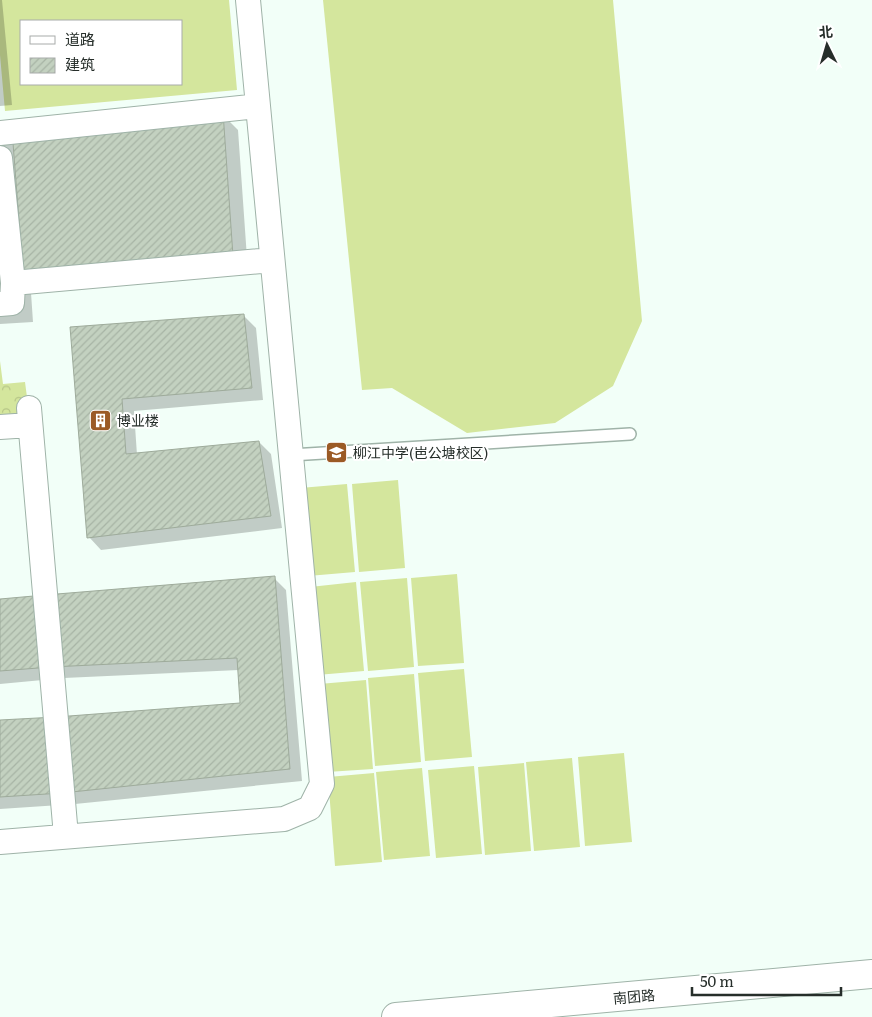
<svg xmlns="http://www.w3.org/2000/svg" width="872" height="1017" viewBox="0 0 872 1017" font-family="Literata,'Noto Sans SC',serif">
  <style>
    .grass { fill: #d4e69d; fill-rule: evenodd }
    .park { fill: url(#park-crowns) }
    .shadow { fill: #0003 }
    .building { fill: url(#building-hatch); stroke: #9eab9b }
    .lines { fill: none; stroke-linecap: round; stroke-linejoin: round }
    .service-casing { stroke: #9fb3a8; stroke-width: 14 }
    .minor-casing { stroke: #9fb3a8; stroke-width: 26 }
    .secondary-casing { stroke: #9fb3a8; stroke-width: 30 }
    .service { stroke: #fff; stroke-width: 11 }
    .minor { stroke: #fff; stroke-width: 24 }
    .secondary { stroke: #fff; stroke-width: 28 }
    .labels { text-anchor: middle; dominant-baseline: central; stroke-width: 4; stroke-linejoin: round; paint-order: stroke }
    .poi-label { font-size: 14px; fill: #262e2a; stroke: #fff; text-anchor: start }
    .street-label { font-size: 14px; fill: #262e2a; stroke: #fff }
  </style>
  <defs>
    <pattern id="park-crowns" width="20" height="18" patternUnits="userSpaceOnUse" patternTransform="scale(1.25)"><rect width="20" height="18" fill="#d4e69d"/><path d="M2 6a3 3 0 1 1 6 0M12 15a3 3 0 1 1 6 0" fill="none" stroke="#b6c687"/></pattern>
    <pattern id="building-hatch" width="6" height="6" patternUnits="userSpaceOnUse" patternTransform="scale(1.25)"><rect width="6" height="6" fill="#c3d1c0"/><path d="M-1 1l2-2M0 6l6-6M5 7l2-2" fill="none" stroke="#a7b4a5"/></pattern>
  </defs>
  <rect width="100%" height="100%" fill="#f2fff8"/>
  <path class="grass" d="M0,0H229L237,90L5,111L0,55ZM21,21H181V84H21Z
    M323,0H613L642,321L613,386L555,423L467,433L392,388L362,390Z
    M398,480L405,568L359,572L352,484Z
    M347,484L355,572L308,576L300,488Z
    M457,574L464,663L418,666L411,578Z
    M407,578L414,667L368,671L360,582Z
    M356,582L364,671L317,675L310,587Z
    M464,669L472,757L425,761L418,673Z
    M414,674L421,762L375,766L368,678Z
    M366,680L373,769L327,772L319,684Z
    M624,753L632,842L585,846L578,757Z
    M572,758L580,847L534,851L526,762Z
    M524,763L531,851L485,855L478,767Z
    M474,766L482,854L436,858L428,770Z
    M422,768L430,856L384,860L376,772Z
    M374,773L382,862L335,866L328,777Z"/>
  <path class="park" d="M0,361L3,384L25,382L30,420L0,422Z"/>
  <path class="shadow" d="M0,0H2L12,105L0,106Z
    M222,114L238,130L248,272L30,278L33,322L0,324V120L13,133Z
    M244,316L256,328L263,400L134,411L137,455L259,442L271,454L282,528L101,550L89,537L71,328Z
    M274,578L286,590L302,781L75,804L0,809V722L241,704L239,670L64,678L0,684V600Z"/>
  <path class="building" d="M223,112L233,256L23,272L12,130Z
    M244,314L252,388L122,399L126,454L259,441L271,516L87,538L70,327Z
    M275,576L290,769L62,793L56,717L240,703L237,658L51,667L45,595Z
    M45,595L51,667L0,671V599Z
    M56,717L62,793L0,797V720Z"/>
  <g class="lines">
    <defs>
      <path id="service" d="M291,455L630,434"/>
      <path id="minor" d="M0,133L258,106
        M0,158L13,283L272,260
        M0,304L12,303L13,283
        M29,408L66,836
        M0,427L30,425
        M0,842L284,819L310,808L322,784L248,0"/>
      <path id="secondary" d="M396,1017L872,974"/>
    </defs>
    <use href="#service" class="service-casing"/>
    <use href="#minor" class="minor-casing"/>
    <use href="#secondary" class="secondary-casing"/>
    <use href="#service" class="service"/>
    <use href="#minor" class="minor"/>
    <use href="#secondary" class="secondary"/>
  </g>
  <defs>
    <symbol id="building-square" viewBox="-11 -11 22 22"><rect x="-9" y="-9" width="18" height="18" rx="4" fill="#9b5a25" stroke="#fff"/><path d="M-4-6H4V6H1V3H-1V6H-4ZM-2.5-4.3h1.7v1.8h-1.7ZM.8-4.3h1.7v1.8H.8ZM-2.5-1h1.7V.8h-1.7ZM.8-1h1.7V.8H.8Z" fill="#fff"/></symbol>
    <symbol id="school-square" viewBox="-11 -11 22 22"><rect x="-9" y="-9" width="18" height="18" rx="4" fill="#9b5a25" stroke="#fff"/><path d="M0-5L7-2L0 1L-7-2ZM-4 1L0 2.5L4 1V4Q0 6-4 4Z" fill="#fff"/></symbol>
  </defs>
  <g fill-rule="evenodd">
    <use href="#building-square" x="88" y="408" width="25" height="25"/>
    <use href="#school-square" x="324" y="440" width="25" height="25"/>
  </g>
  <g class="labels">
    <g class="poi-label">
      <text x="117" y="420">博业楼</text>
      <text x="353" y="452">柳江中学(岜公塘校区)</text>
    </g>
    <g class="street-label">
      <text transform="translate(634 996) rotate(-5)">南团路</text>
    </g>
  </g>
  <rect x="20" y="20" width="162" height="65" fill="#ffffff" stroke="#a8abaa"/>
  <rect x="30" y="36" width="25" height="8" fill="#ffffff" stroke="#a8abaa"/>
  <text x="65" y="45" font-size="15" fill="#262e2a">道路</text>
  <rect x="30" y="58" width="25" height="15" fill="url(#building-hatch)" stroke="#a8abaa"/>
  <text x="65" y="70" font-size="15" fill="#262e2a">建筑</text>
  <g transform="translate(827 45) rotate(355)" stroke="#ffffff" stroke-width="4" paint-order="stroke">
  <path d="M0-4L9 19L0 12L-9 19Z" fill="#262e2a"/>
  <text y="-8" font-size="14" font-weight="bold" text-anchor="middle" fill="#262e2a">北</text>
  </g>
  <path d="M692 987v8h149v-8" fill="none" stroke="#262e2a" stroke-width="2.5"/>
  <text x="700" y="987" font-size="15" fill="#262e2a" stroke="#ffffff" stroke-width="4" paint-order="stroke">50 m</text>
</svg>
